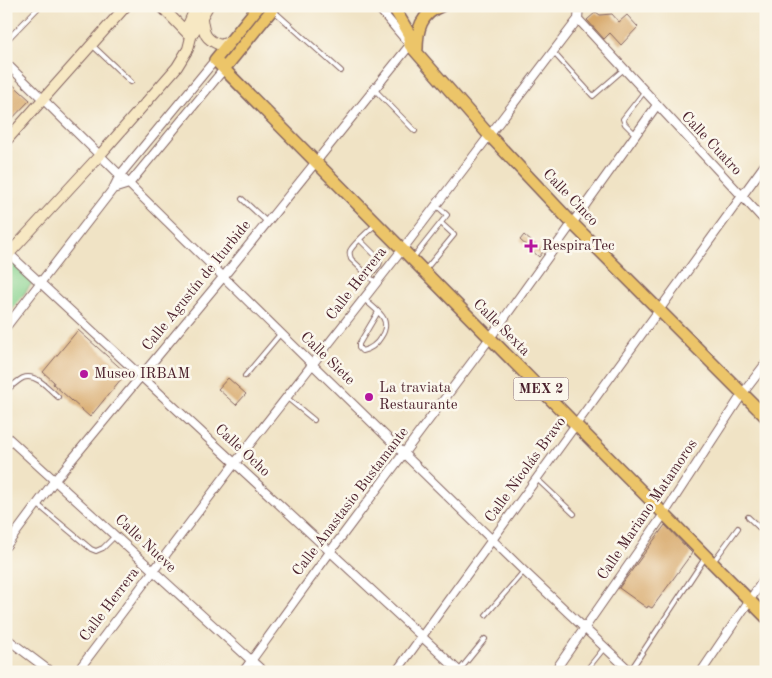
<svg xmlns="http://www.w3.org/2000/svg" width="772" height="678" viewBox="0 0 772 678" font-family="'Old Standard TT',serif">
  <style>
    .green { fill: #88d390; stroke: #69795e }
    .building { fill: #d6a464 }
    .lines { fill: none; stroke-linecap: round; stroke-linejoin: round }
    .lane-casing { stroke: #846461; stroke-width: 6 }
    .street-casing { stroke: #846461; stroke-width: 10 }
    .secondary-casing { stroke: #846461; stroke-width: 12 }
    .primary-casing { stroke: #846461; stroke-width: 14 }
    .lane { stroke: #fff; stroke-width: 4 }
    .street { stroke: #fff; stroke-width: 8 }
    .secondary { stroke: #f7e8c3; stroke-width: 10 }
    .primary { stroke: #ecc569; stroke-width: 11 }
    .poi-dot { fill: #b5179e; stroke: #fbf7ec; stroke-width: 2 }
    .labels { text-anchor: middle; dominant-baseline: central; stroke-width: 5; stroke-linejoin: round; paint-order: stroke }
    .shield { fill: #fbf7ec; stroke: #7f6065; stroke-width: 1 }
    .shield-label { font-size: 14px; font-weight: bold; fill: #4a1f2b }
    .street-label { font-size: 15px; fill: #4a1f2b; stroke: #fbf7ec }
    .poi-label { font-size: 15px; fill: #4a1f2b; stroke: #fbf7ec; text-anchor: start }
  </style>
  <rect width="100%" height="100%" fill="#fbf7ec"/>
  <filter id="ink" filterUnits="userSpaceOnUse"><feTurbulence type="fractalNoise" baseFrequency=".02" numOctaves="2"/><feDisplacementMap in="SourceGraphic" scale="10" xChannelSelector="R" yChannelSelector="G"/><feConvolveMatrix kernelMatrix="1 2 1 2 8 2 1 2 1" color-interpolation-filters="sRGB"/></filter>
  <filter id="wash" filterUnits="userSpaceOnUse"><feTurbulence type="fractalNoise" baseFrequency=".0096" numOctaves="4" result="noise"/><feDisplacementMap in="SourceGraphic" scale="20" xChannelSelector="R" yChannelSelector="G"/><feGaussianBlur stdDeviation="1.12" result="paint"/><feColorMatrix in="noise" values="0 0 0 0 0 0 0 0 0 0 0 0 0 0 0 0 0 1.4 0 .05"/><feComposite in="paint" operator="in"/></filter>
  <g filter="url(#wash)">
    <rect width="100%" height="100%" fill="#f0e3c5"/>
    <path class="green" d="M9,255L33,282L6,318V259Z"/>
    <g id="blocks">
      <path class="building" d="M596,12L600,15L612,14L619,22L627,15L638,27L621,45L610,33L604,39L587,20Z
        M10,82L30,100L6,125V86Z
        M524,235L543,252L539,257L520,240Z
        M78,330L126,373L90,417L53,384L54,382L43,372Z
        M228,378L246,394L236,405L218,389Z
        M665,525L692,553L652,608L648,606L647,608L619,588Z"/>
    </g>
  </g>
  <g filter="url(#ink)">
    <use href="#blocks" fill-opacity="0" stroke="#846461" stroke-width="1"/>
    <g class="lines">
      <defs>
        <path id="lane" d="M274,11L341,71
          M6,41L40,6
          M92,45L131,82
          M553,52L593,96L624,69
          M374,89L415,131
          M636,135L625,124L623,119L644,92
          M242,199L267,222
          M360,240L379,259L380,262L379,265L369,276
          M413,258L447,215L436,205
          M425,270L454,235L441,223
          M376,283L351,259C350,255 349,254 350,251C353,244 370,230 376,224
          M364,299C377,311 393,319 381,337C377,344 371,349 362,351L359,348V344L378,312
          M245,376L281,333
          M6,391C11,387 17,381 23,378C36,373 49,389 58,397
          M286,397L314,420
          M537,479L574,514
          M37,504L91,549L96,551L103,548L115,536
          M748,517L766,534
          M713,562L738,528
          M486,615L524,571
          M459,671L485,639
          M630,671L705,558
          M585,672L605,647"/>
        <path id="street" d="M578,19L766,222
          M6,63L312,364L524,571L631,672
          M113,189L129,184L224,69
          M6,251L460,672
          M6,327L113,189L120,175L215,60
          M6,436L264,672
          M6,546L55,480L224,276L410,45L377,6
          M6,638L51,672
          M77,672L235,463L402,250L578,19L579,6
          M243,672L330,552L490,338L657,105
          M396,672L766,163
          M554,672L664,514L743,393L766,363
          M701,672L766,576"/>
        <path id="secondary" d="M161,6L191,37
          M202,19C204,34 205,39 220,45L229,42
          M184,30L189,23L196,6
          M6,141L126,6
          M6,257L100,155L177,67L188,49L191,37L208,6"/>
        <path id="primary" d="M259,6L215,60L766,617
          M393,6L410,35V45L489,135L572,223L766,417
          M417,49C417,29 421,14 441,6
          M224,69L275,6"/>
      </defs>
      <use href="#lane" class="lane-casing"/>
      <use href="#street" class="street-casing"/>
      <use href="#secondary" class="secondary-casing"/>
      <use href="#primary" class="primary-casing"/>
      <use href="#lane" class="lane"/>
      <use href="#street" class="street"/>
      <use href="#secondary" class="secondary"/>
      <use href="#primary" class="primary"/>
    </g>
  </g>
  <g class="poi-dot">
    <path d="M528.5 238.5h5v5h5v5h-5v5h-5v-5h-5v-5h5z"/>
    <circle cx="84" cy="374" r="5"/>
    <circle cx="369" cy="397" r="5"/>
  </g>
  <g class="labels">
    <rect class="shield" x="513.5" y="377.5" width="55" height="23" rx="4"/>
    <g class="shield-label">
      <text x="541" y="389">MEX 2</text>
    </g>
    <g class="street-label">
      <text transform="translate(711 144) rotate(47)">Calle Cuatro</text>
      <text transform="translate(570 198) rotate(46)">Calle Cinco</text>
      <text transform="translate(357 284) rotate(-52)">Calle Herrera</text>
      <text transform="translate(197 286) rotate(-51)">Calle Agustín de Iturbide</text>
      <text transform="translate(501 328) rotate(45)">Calle Sexta</text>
      <text transform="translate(327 359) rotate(44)">Calle Siete</text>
      <text transform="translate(242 451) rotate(43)">Calle Ocho</text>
      <text transform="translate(526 470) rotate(-54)">Calle Nicolás Bravo</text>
      <text transform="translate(351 502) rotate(-53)">Calle Anastasio Bustamante</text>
      <text transform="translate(648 510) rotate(-56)">Calle Mariano Matamoros</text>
      <text transform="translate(145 544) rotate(43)">Calle Nueve</text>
      <text transform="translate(110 605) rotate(-53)">Calle Herrera</text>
    </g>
    <g class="poi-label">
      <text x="542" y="246">RespiraTec</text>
      <text x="94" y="374">Museo IRBAM</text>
      <text x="379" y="388">La traviata<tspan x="379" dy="17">Restaurante</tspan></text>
    </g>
  </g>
  <rect width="772" height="678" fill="none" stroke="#fbf7ec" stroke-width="25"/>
</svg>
